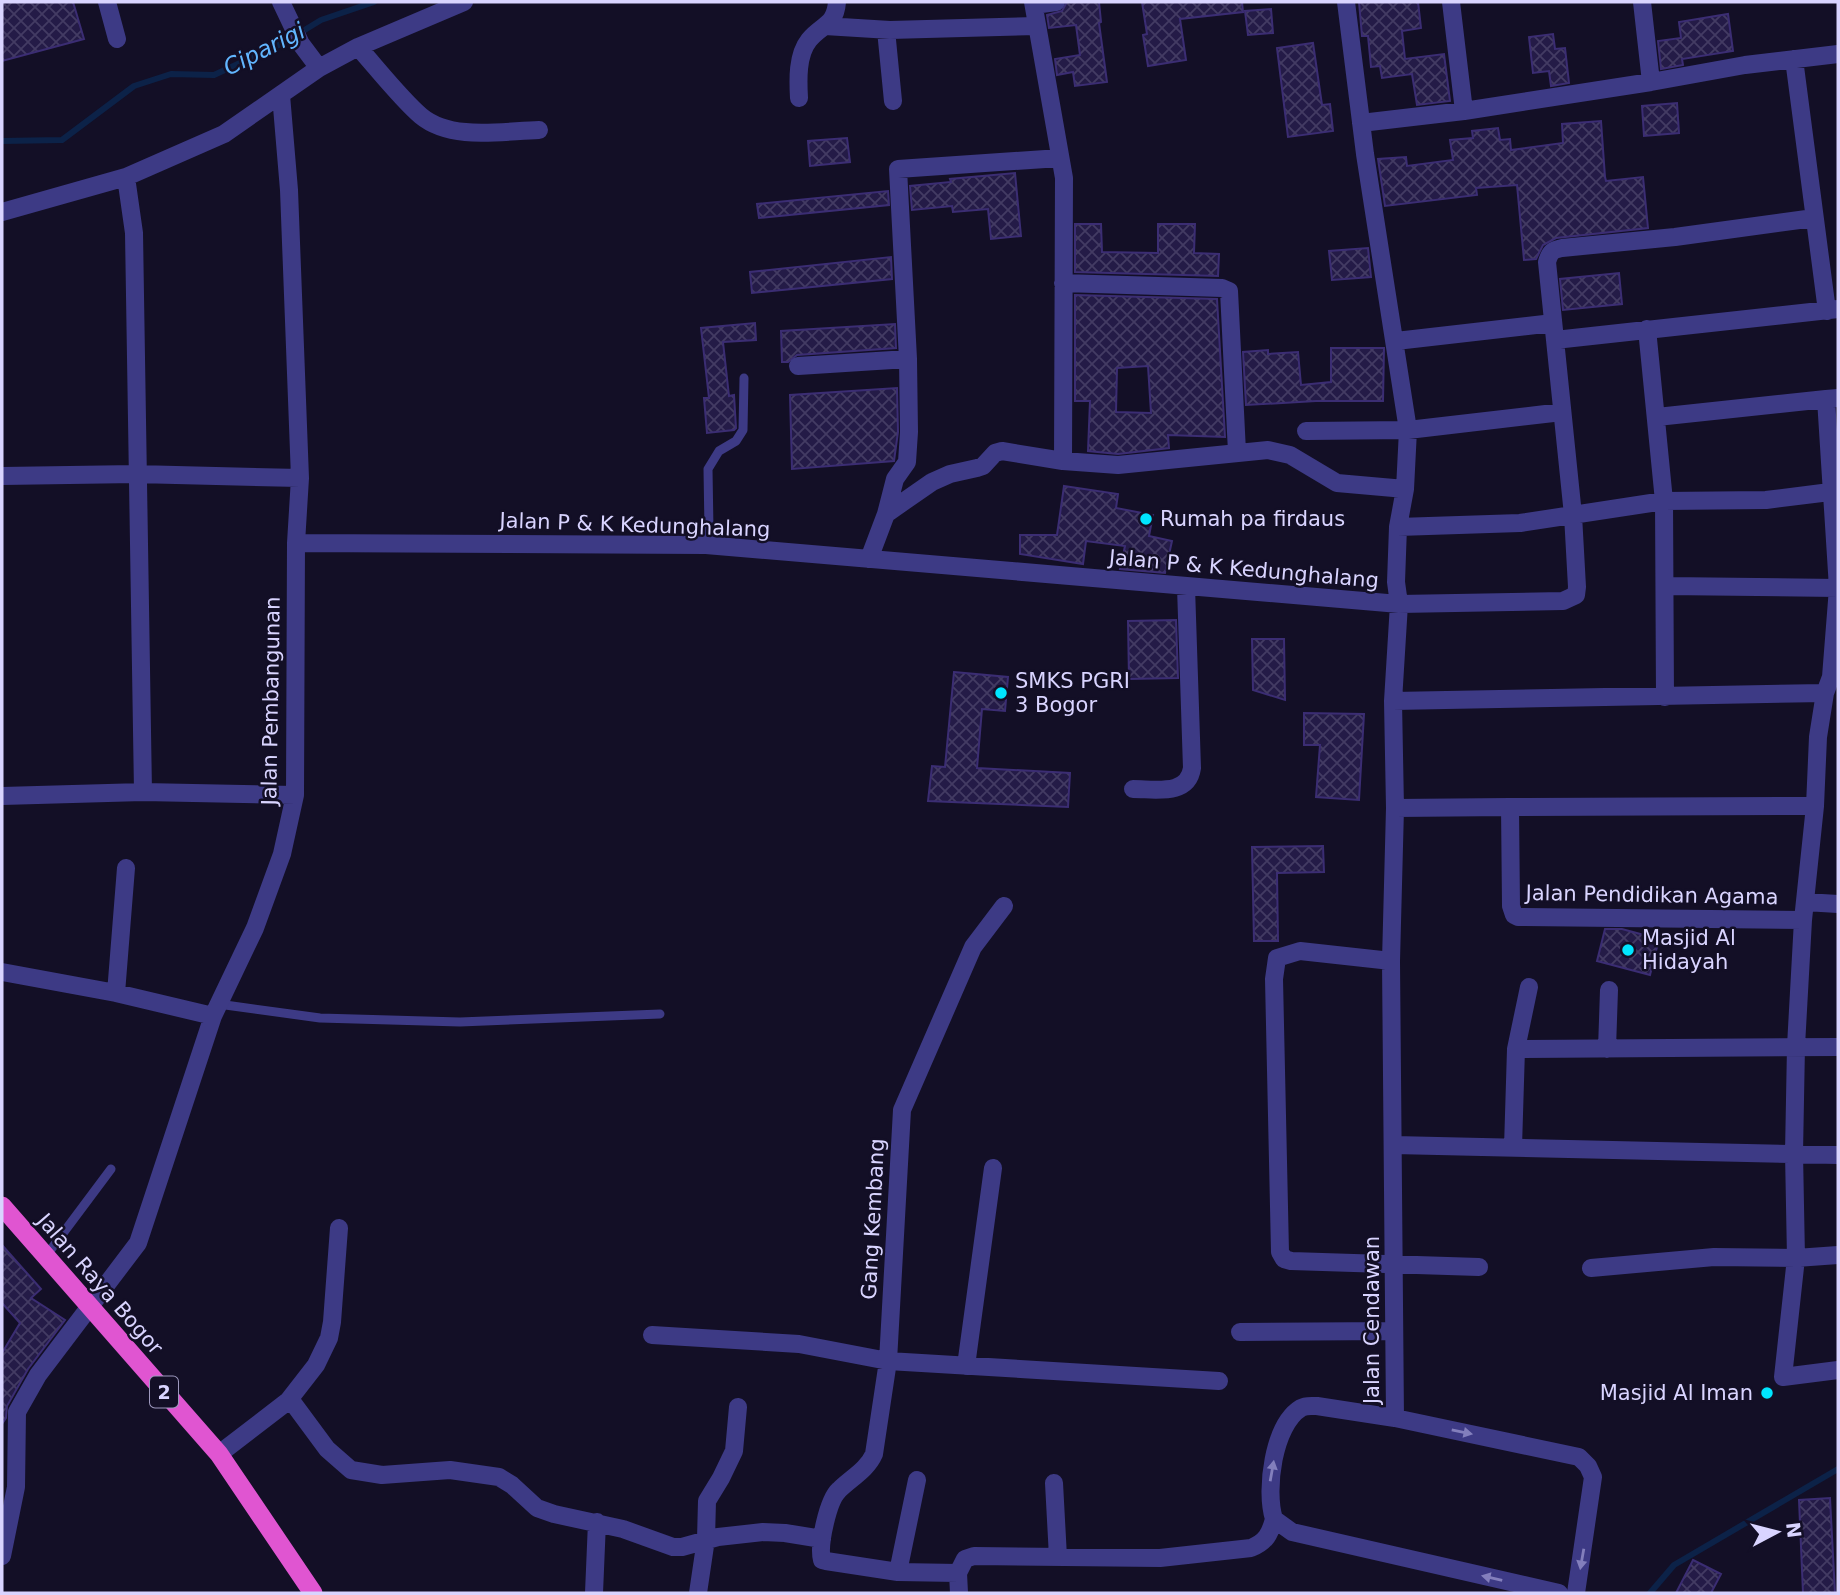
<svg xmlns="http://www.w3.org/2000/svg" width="1840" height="1595" viewBox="0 0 1840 1595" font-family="'DejaVu Sans',sans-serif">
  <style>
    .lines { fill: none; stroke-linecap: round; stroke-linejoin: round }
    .stream { stroke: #0c2248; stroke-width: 6 }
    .building { fill: url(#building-cross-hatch); stroke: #3b2d73; stroke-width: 2; fill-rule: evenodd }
    .service { stroke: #3d3a85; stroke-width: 9 }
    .minor { stroke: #3d3a85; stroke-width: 18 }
    .trunk { stroke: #e055d1; stroke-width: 19 }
    .oneway { fill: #837fbc }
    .poi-dot { fill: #00e5ff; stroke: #130f26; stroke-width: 2.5 }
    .labels { text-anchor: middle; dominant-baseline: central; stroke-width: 5; stroke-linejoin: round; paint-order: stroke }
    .shield { fill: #130f26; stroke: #9e99be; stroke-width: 2 }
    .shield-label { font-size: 19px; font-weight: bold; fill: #d9d4ff }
    .poi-label { font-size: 21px; fill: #d9d4ff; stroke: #130f26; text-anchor: start }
    .street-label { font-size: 21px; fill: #d9d4ff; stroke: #130f26 }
    .water-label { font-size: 23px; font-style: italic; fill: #62b6ff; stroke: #130f26 }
  </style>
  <defs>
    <pattern id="building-cross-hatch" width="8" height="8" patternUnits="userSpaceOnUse" patternTransform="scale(1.75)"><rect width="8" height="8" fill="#241b47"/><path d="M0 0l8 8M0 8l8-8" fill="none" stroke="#433b63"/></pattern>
  </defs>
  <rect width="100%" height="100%" fill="#130f26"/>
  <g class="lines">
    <path class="stream" d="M2,141L62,140L134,86L171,74L214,75L285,42L321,20L374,2
      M1650,1593L1674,1565L1838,1469"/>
  </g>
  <path class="building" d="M2,2H73L84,39L2,61Z
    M1067,2H1099L1101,22L1099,23L1107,82L1075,86L1073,72L1057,75L1055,59L1080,55L1076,25L1049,28L1047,15L1062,11Z
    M1142,2H1242L1243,12L1180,19L1186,60L1148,66L1143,35L1147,34Z
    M1359,2H1418L1421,28L1402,31L1405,59L1444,54L1450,101L1417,105L1412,74L1382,78L1380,66L1371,67L1368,36H1362Z
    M1271,9L1273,33L1248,35L1245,11Z
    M1728,14L1733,51L1682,59L1683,65L1661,69L1658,41L1681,38L1679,22Z
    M1553,34L1555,49L1565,48L1569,83L1551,86L1549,71L1533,73L1529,37Z
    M1313,43L1322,105L1330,104L1333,131L1288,137L1277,48Z
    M1677,103L1679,133L1644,136L1642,106Z
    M1601,121L1605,177L1606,181L1643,177L1648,228L1556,238L1543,245L1536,259L1524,260L1517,185L1476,188L1477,195L1385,206L1378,159L1406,157L1407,166L1453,160L1450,140L1473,138L1472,131L1498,128L1500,140L1510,139L1511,150L1563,143L1562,124Z
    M847,138L850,162L810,166L808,141Z
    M1015,173L1021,236L991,239L988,209L953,212L952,206L912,210L910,186L951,182L950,179Z
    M888,191L889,205L759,218L757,204Z
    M1075,224H1101L1102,252L1158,253V224H1195L1194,253L1219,254L1218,276L1075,272Z
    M1368,248L1371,277L1332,280L1329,251Z
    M891,257L892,279L752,293L750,272Z
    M1619,273L1622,304L1563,310L1560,279Z
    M1075,295L1217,299L1225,437L1168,435L1169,448L1118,454L1088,451L1090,401H1075ZM1148,366L1151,413L1116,412L1117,368Z
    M755,323L756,340L723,342L729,396L734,395L736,428L734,430L707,433L704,398H709L701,328Z
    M895,324L896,348L797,355L788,362H782L781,331Z
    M1331,348H1384L1383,401H1316L1246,405L1243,352L1268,350V354L1298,352L1301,385L1331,382Z
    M897,388L898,432L894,461L792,469L790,395Z
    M1064,486L1118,494L1116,508L1153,515L1149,536L1172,541L1165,573L1120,569L1125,546L1086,541L1083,564L1020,554V535H1057Z
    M1176,620L1178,678L1129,679L1128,621Z
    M1252,639H1284L1285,700L1253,690Z
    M954,672L1008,677L1005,711L982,709L977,768L1070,773L1068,807L928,801L932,766L945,767Z
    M1304,713L1364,714L1359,800L1316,797L1320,745H1304Z
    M1323,846L1324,872L1277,873L1278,941H1254L1252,847Z
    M1605,929H1622L1659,939L1650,975L1597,961Z
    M2,1245L41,1289L31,1298L65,1320L28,1369L7,1406L6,1418L2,1424V1353L20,1323L2,1303Z
    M1830,1498L1835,1593H1803L1799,1500Z
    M1693,1560L1721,1574L1711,1593H1676Z"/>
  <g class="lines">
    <path class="service" d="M706,545L709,530L708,469L719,451L736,441L743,430L744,378
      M218,1004L320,1018L460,1022L660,1014
      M46,1256L111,1169"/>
    <path class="minor" d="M107,2L117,39
      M281,2L301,44L319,68
      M1033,2L1064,178L1063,461
      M1346,2L1365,154L1408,430L1405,489L1398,527L1396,582L1399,604L1393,701L1395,808L1391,961L1395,1418
      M1451,2L1464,111
      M1642,2L1651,82
      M1034,5L1056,2
      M825,26L890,30L1037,26
      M886,30L893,101
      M358,47C376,67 401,99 421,116C451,141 502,131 539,130
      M1794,59L1827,311
      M799,98C798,80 797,55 809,40C822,24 835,26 837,2
      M1361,123L1464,111L1651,82L1745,65L1838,54
      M126,177L134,233L143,792
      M2,212L126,177L224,134L319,68L358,47L464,2
      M1063,283L1222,288L1229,291L1237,452
      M1647,329L1664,501L1665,697
      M1555,340L1838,309
      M1396,341L1553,323
      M798,366L908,359
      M1838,398L1826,399L1838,588L1831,677L1825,693L1818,737L1815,806L1803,920L1796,1046L1794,1153L1796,1258L1783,1377L1838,1370
      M1657,417L1826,399
      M1306,431L1408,430L1562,412
      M2,476L136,474L300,478
      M886,514L895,479L907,462L909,432L908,359L898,169L1060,158
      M1398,527L1520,523L1664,501L1766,500L1838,491
      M296,543L706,545L1399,604L1563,601L1576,595L1577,587L1573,515L1547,262C1550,252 1552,250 1562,248L1675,237L1814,218
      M869,559L886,514L932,482L950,474L977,468L983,466L995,453L1002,451L1063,461L1118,465L1268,450L1290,455L1337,483L1405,489
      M1666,586L1838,588
      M1393,701L1825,693
      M1133,789C1156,789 1188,796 1192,768L1186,587
      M2,796L143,792L295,795
      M1510,807L1815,806
      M1395,808L1510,807L1511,906L1514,915L1518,917L1803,920
      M1805,902L1838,904
      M1391,961L1300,951L1277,958L1274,979L1280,1252L1284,1259L1291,1261L1479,1267
      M2,972L116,993L213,1016
      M116,993L126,868
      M1516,1049L1838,1047
      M1607,1049L1609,990
      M1394,1145L1838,1155
      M1513,1147L1516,1049L1529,987
      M1591,1268L1714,1257L1796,1258L1838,1255
      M1240,1332L1393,1331
      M652,1335L799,1344L888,1361L1219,1381
      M966,1366L993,1168
      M288,1401L293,1403L327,1449L351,1470L382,1475L450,1470L499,1477L512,1485L537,1508L554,1514L623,1529L673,1547H682L718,1537L763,1532L785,1533L822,1539
      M219,1454L288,1401L316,1365L329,1338L332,1322L339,1228
      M1054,1483L1058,1557
      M2,1556L16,1487L17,1412L38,1375L138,1243L213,1016L255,928L282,854L295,795L296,543L300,478L289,190L281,95
      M898,1572L917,1480
      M958,1573L898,1572L826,1561L822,1560C818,1545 828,1500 839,1490C851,1478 867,1470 874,1454L888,1361L902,1110L973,947L1004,906
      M594,1593L597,1522
      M698,1593L706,1539L707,1501L721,1478L734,1451L738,1407
      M959,1593L958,1573L965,1559L974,1556L1160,1558L1251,1548C1266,1542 1270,1534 1274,1519
      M1559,1593L1292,1532L1274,1519C1265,1491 1273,1425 1301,1408C1306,1405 1311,1406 1317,1406L1395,1418L1579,1457L1588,1466L1593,1477L1576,1593"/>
    <path class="trunk" d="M2,1206L219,1454L313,1593"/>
  </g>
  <defs><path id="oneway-solid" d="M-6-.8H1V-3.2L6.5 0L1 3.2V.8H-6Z" transform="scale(1.75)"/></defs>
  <g class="oneway">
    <use href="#oneway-solid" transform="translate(1462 1432) rotate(12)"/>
    <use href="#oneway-solid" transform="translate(1272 1471) rotate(-80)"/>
    <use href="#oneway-solid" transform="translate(1582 1559) rotate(100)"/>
    <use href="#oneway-solid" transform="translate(1492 1578) rotate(-167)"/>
  </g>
  <g class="poi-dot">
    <circle cx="1146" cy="519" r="7"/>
    <circle cx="1001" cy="693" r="7"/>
    <circle cx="1628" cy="950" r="7"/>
    <circle cx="1767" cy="1393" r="7"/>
  </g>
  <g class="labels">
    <rect class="shield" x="150" y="1376.5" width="28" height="31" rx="5"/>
    <g class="shield-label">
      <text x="164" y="1392">2</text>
    </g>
    <g class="poi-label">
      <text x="1160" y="519">Rumah pa firdaus</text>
      <text x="1015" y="681">SMKS PGRI<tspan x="1015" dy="24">3 Bogor</tspan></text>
      <text x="1642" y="938">Masjid Al<tspan x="1642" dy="24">Hidayah</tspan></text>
      <text x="1753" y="1393" text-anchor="end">Masjid Al Iman</text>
    </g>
    <g class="street-label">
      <text transform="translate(635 525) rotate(2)">Jalan P &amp; K Kedunghalang</text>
      <text transform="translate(1244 569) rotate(5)">Jalan P &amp; K Kedunghalang</text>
      <text transform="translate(271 701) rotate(-89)">Jalan Pembangunan</text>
      <text transform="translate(1652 895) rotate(1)">Jalan Pendidikan Agama</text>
      <text transform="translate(873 1219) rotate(-87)">Gang Kembang</text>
      <text transform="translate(100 1284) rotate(49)">Jalan Raya Bogor</text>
      <text transform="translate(1372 1320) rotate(-90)">Jalan Cendawan</text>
    </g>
    <g class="water-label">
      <text transform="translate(264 49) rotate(-27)">Ciparigi</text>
    </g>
  </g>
  <rect width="1840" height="1595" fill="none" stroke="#d9d4ff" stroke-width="7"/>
  <g transform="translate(1777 1532) rotate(83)" stroke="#130f26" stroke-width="5" paint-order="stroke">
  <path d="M0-5L12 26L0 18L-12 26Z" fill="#d9d4ff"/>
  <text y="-10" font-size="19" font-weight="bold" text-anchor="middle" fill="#d9d4ff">N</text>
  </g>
</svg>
